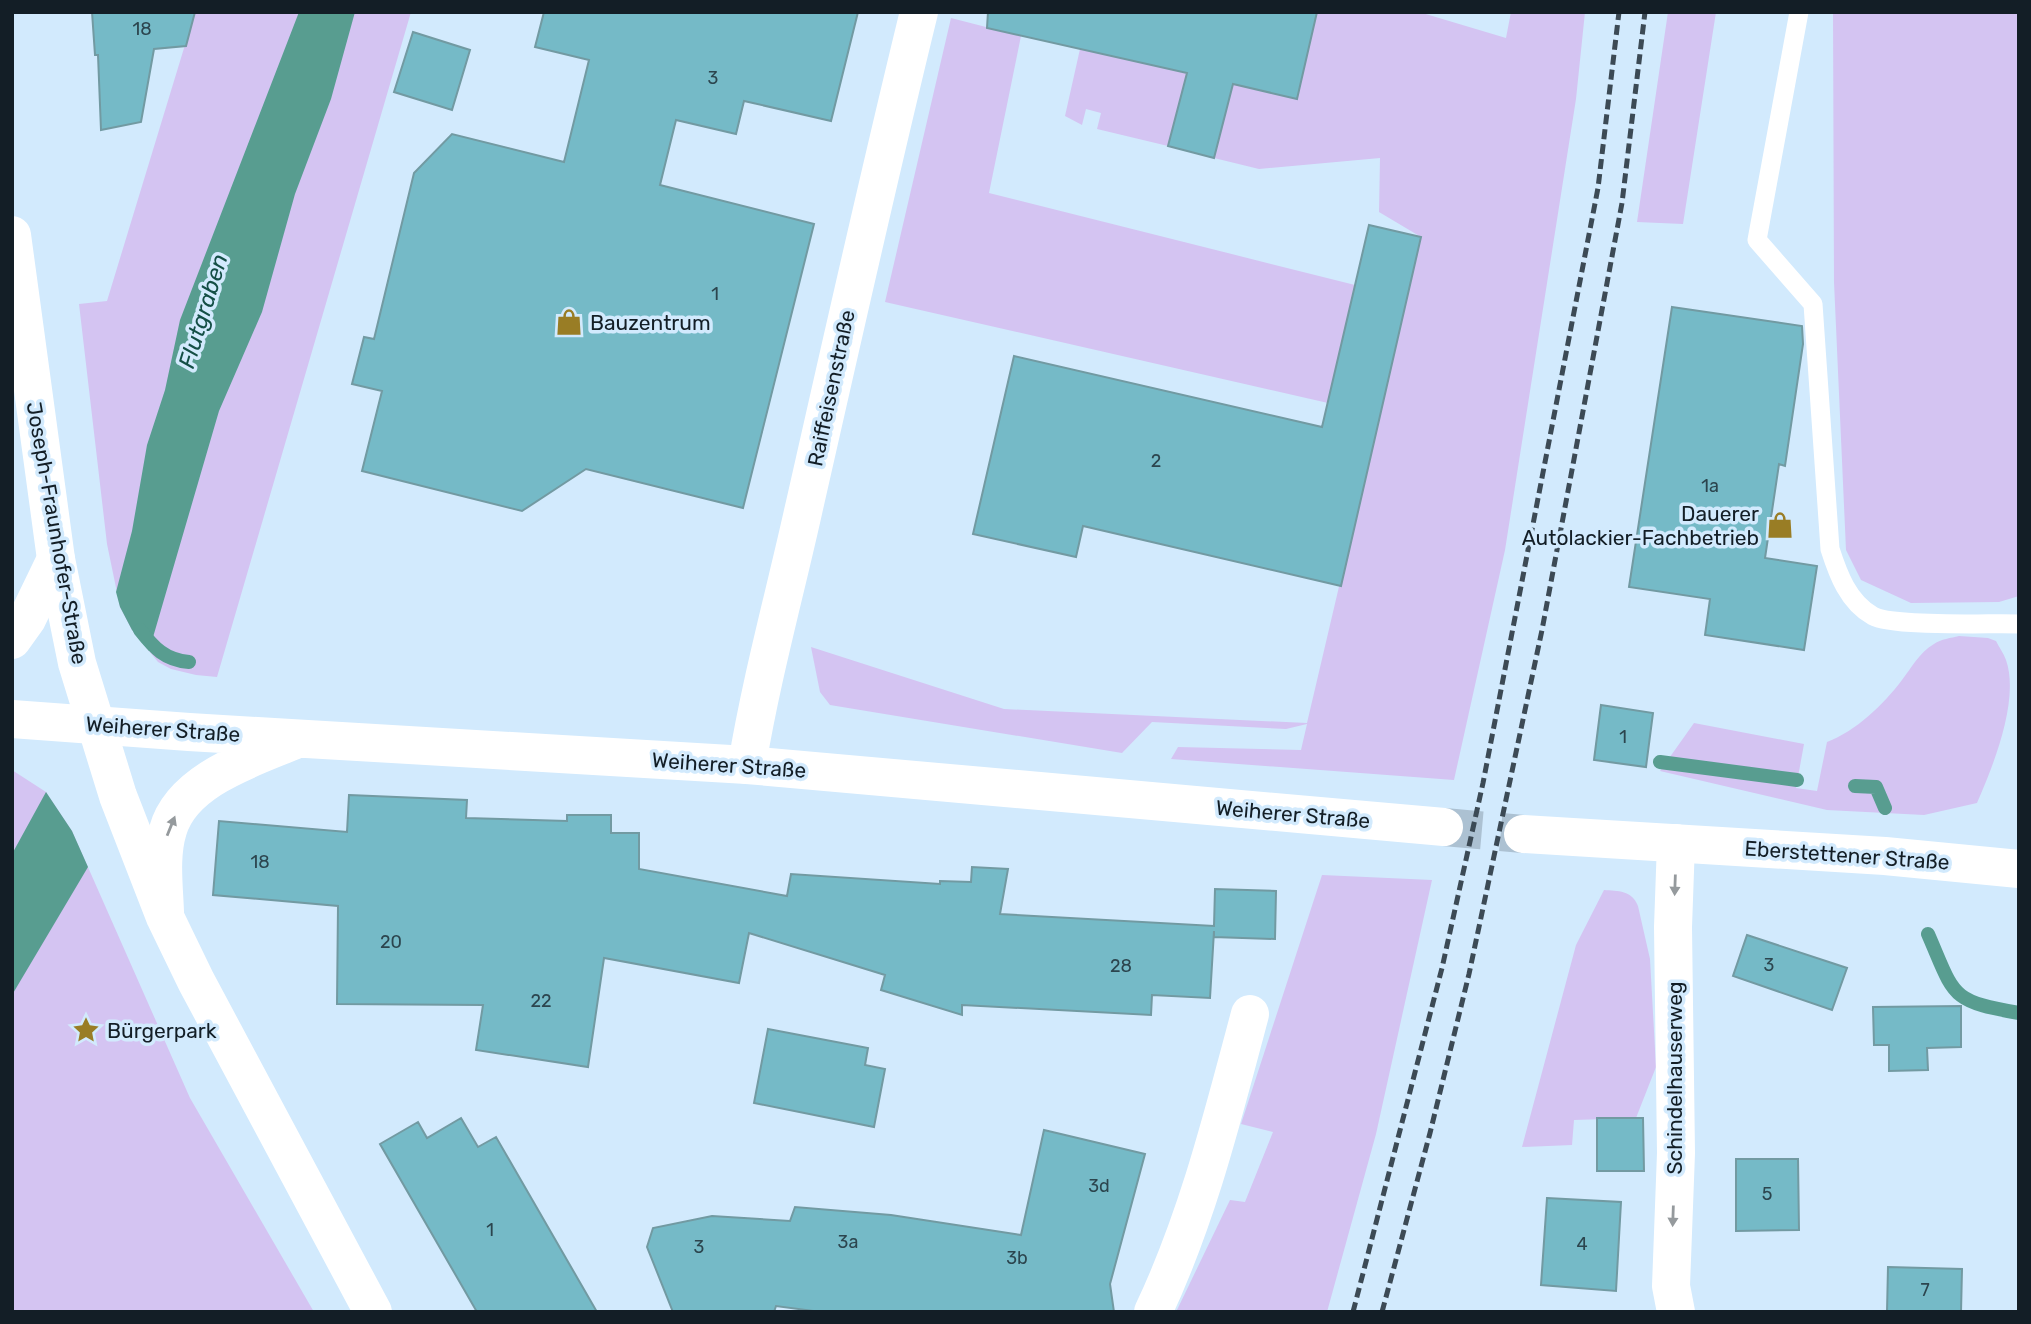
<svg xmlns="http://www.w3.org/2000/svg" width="2031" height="1324" viewBox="0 0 2031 1324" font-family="Rubik,sans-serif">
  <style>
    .green { fill: #d4c4f2 }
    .water { fill: #589d90 }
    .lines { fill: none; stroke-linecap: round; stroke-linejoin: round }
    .stream { stroke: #589d90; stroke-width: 14 }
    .building { fill: #75bac7; stroke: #729aa2; stroke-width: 2 }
    .secondary-tunnel { stroke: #acc1d2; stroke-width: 38; stroke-dasharray: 38 19; stroke-linecap: butt }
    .lane { stroke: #fff; stroke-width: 19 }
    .street { stroke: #fff; stroke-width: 38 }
    .secondary { stroke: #fff; stroke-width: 38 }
    .primary { stroke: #fff; stroke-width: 38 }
    .rail { stroke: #3c4a55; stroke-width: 5; stroke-dasharray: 10 5; stroke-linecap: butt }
    .oneway { fill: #959a9d }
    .labels { text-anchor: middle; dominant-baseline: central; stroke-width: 7; stroke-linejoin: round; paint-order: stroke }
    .number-label { font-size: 18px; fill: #2c454e }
    .poi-label { font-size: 21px; fill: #131e26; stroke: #d2eafd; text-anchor: start }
    .street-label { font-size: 21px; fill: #131e26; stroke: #d2eafd }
    .water-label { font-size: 23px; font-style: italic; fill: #144f46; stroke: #d2eafd }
  </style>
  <rect width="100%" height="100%" fill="#d2eafd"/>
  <path class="green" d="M195,12H411L217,677L196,675L171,669L158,662L132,630L120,607L107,544L79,304L107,301Z
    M1317,12H1419L1506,38L1511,12H1585L1576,99L1505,550L1454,780L1171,759L1178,747L1301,750L1307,724L1286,729L1152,722L1122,753L830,705L820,692L811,647L1004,709L1307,723L1421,237L1379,212L1380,158L1259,169L1214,158L1222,127L1176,116L1168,146L1097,129L1101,113L1086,109L1082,125L1065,116L1080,49L1297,98Z
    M1668,12H1716L1683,224L1637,222Z
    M1833,12H2019V596L1999,602L1911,603L1861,580L1846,550L1834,282Z
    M951,18L1021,36L989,193L1355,285L1328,403L885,302Z
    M1959,636L1988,638L1996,641C1999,647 2004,654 2006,660C2020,700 1993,766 1977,803L1924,815L1827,810L1660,771L1694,723L1804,744L1796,788L1817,791L1827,742C1856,731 1883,705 1902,680C1912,667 1919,653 1934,644C1941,639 1951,638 1959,636Z
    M12,770L46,792L72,831L190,1098L314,1312H12Z
    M1322,875L1432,880L1376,1134L1327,1312H1176L1230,1200L1245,1202L1273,1132L1241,1124Z
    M1604,890C1618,891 1632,890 1638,906L1650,959L1656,1067L1636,1118L1574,1120L1572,1145L1522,1147L1576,945Z"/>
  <path class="water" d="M299,12H355L331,99L295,194L262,312L219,411L149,651L132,630L120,607L116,592L132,531L147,445L165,390L180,320Z
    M46,792L72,831L88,867L12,995V854Z"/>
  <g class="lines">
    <path class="stream" d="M140,630C154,648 165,660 189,662
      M1660,762L1797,780
      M1855,786L1876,787L1885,808
      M1928,934C1955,996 1949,1001 2019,1013"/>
  </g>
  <path class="building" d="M92,12H195L186,46L154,49L141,122L101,130L98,55H95Z
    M544,12H858L831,121L744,101L736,134L676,120L660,185L814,224L743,508L586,469L522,511L362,471L382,391L352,384L364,337L374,339L414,173L452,134L564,162L589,60L535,47Z
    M988,12H1317L1297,99L1233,84L1214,158L1168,146L1187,73L987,28Z
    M413,32L470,50L452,110L394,92Z
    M1369,225L1421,237L1341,586L1083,526L1076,557L973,534L1014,356L1322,427Z
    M1672,307L1802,326L1803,344L1785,466L1779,464L1765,558L1817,566L1804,650L1705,635L1710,599L1629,587Z
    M1601,705L1653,713L1646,767L1594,760Z
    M349,795L467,800L466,818L567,821V815H611V833H639V869L787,896L791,874L940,884V881L971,882L972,867L1008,869L1000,914L1214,926L1215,889L1276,891L1275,939L1214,937V931L1210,998L1152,995L1151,1015L962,1005V1015L881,990L885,975L749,933L739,983L604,958L588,1067L476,1050L483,1005L337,1004L338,906L213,895L219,821L347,832Z
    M1747,935L1847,968L1832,1010L1733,976Z
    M1961,1006V1047L1927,1048L1928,1070L1889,1071V1045H1874L1873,1007Z
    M768,1029L868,1048L865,1065L885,1069L874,1127L754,1103Z
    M461,1118L478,1147L496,1137L597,1312H477L380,1144L418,1122L427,1138Z
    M1597,1118H1643L1644,1171H1597Z
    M1044,1130L1145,1154L1110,1284L1114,1312H821L776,1306L774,1312H673L647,1247L653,1228L712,1216L790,1221L795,1207L891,1215L1021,1235Z
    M1736,1159H1798L1799,1230L1736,1231Z
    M1547,1198L1621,1202L1616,1291L1541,1285Z
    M1888,1267L1962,1269L1961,1312H1887Z"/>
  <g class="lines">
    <path class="secondary-tunnel" d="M1444,827L1523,834"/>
    <path class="lane" d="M1799,12L1757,240L1813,304L1830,549C1838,574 1848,602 1873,616C1892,627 1991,623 2019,624"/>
    <path class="street" d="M747,765C761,680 784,597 803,512C841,345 878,179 919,12
      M1676,843L1673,927L1676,1153L1671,1286L1676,1312
      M1153,1312C1198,1217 1223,1115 1250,1014"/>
    <path class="secondary" d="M12,640L27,619L56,559
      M12,719L189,732L747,765L1444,827
      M1523,834L1885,856L2019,869
      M165,912C164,885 160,856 168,830C182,780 250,759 293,741"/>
    <path class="primary" d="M12,235L56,559L77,663L118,796L165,917L196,981L373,1312"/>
    <path class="rail" d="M1353,1312L1442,968L1483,783L1598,188L1619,12
      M1382,1312L1430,1133L1469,974L1542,630L1622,203L1645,12"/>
  </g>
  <defs><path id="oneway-solid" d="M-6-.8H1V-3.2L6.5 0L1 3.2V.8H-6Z" transform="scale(1.75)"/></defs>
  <g class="oneway">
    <use href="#oneway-solid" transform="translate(171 826) rotate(-68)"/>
    <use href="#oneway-solid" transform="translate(1675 885) rotate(92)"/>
    <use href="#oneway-solid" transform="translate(1673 1216) rotate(92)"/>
  </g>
  <defs>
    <symbol id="shop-bare" viewBox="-9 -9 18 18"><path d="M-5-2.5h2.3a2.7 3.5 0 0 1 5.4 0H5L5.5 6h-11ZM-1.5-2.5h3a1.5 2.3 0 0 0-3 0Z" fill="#997d25" stroke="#d2eafd" stroke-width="2.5" paint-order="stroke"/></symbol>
    <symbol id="sight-bare" viewBox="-9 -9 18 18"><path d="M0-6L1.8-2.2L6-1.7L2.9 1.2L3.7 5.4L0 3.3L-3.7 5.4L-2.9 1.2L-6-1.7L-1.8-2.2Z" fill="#997d25" stroke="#d2eafd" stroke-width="2.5" paint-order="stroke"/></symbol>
  </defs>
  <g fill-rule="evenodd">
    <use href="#shop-bare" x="550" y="303" width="38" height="38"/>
    <use href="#shop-bare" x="1761" y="506" width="38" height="38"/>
    <use href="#sight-bare" x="67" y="1011" width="38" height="38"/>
  </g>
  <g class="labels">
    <g class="number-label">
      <text x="142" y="29">18</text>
      <text x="713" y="78">3</text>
      <text x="715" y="294">1</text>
      <text x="1156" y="461">2</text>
      <text x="1710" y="486">1a</text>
      <text x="1623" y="737">1</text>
      <text x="260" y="862">18</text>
      <text x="391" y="942">20</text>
      <text x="1769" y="965">3</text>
      <text x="1121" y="966">28</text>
      <text x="541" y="1001">22</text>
      <text x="1099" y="1186">3d</text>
      <text x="1767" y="1194">5</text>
      <text x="490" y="1230">1</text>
      <text x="848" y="1242">3a</text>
      <text x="1582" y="1244">4</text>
      <text x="699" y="1247">3</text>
      <text x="1017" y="1258">3b</text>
      <text x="1925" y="1290">7</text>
    </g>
    <g class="poi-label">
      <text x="590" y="322">Bauzentrum</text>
      <text x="1759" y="513" text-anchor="end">Dauerer<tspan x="1759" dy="24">Autolackier-Fachbetrieb</tspan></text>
      <text x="107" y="1030">Bürgerpark</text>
    </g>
    <g class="street-label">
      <text transform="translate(831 388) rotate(-78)">Raiffeisenstraße</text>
      <text transform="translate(57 533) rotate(80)">Joseph-Fraunhofer-Straße</text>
      <text transform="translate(163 729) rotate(4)">Weiherer Straße</text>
      <text transform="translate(729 765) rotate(4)">Weiherer Straße</text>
      <text transform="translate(1293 814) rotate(5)">Weiherer Straße</text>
      <text transform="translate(1847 855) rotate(4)">Eberstettener Straße</text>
      <text transform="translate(1674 1078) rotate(-90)">Schindelhauserweg</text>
    </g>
    <g class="water-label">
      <text transform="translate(203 311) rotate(-73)">Flutgraben</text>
    </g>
  </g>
  <rect width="2031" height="1324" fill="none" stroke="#131e26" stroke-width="28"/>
</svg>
